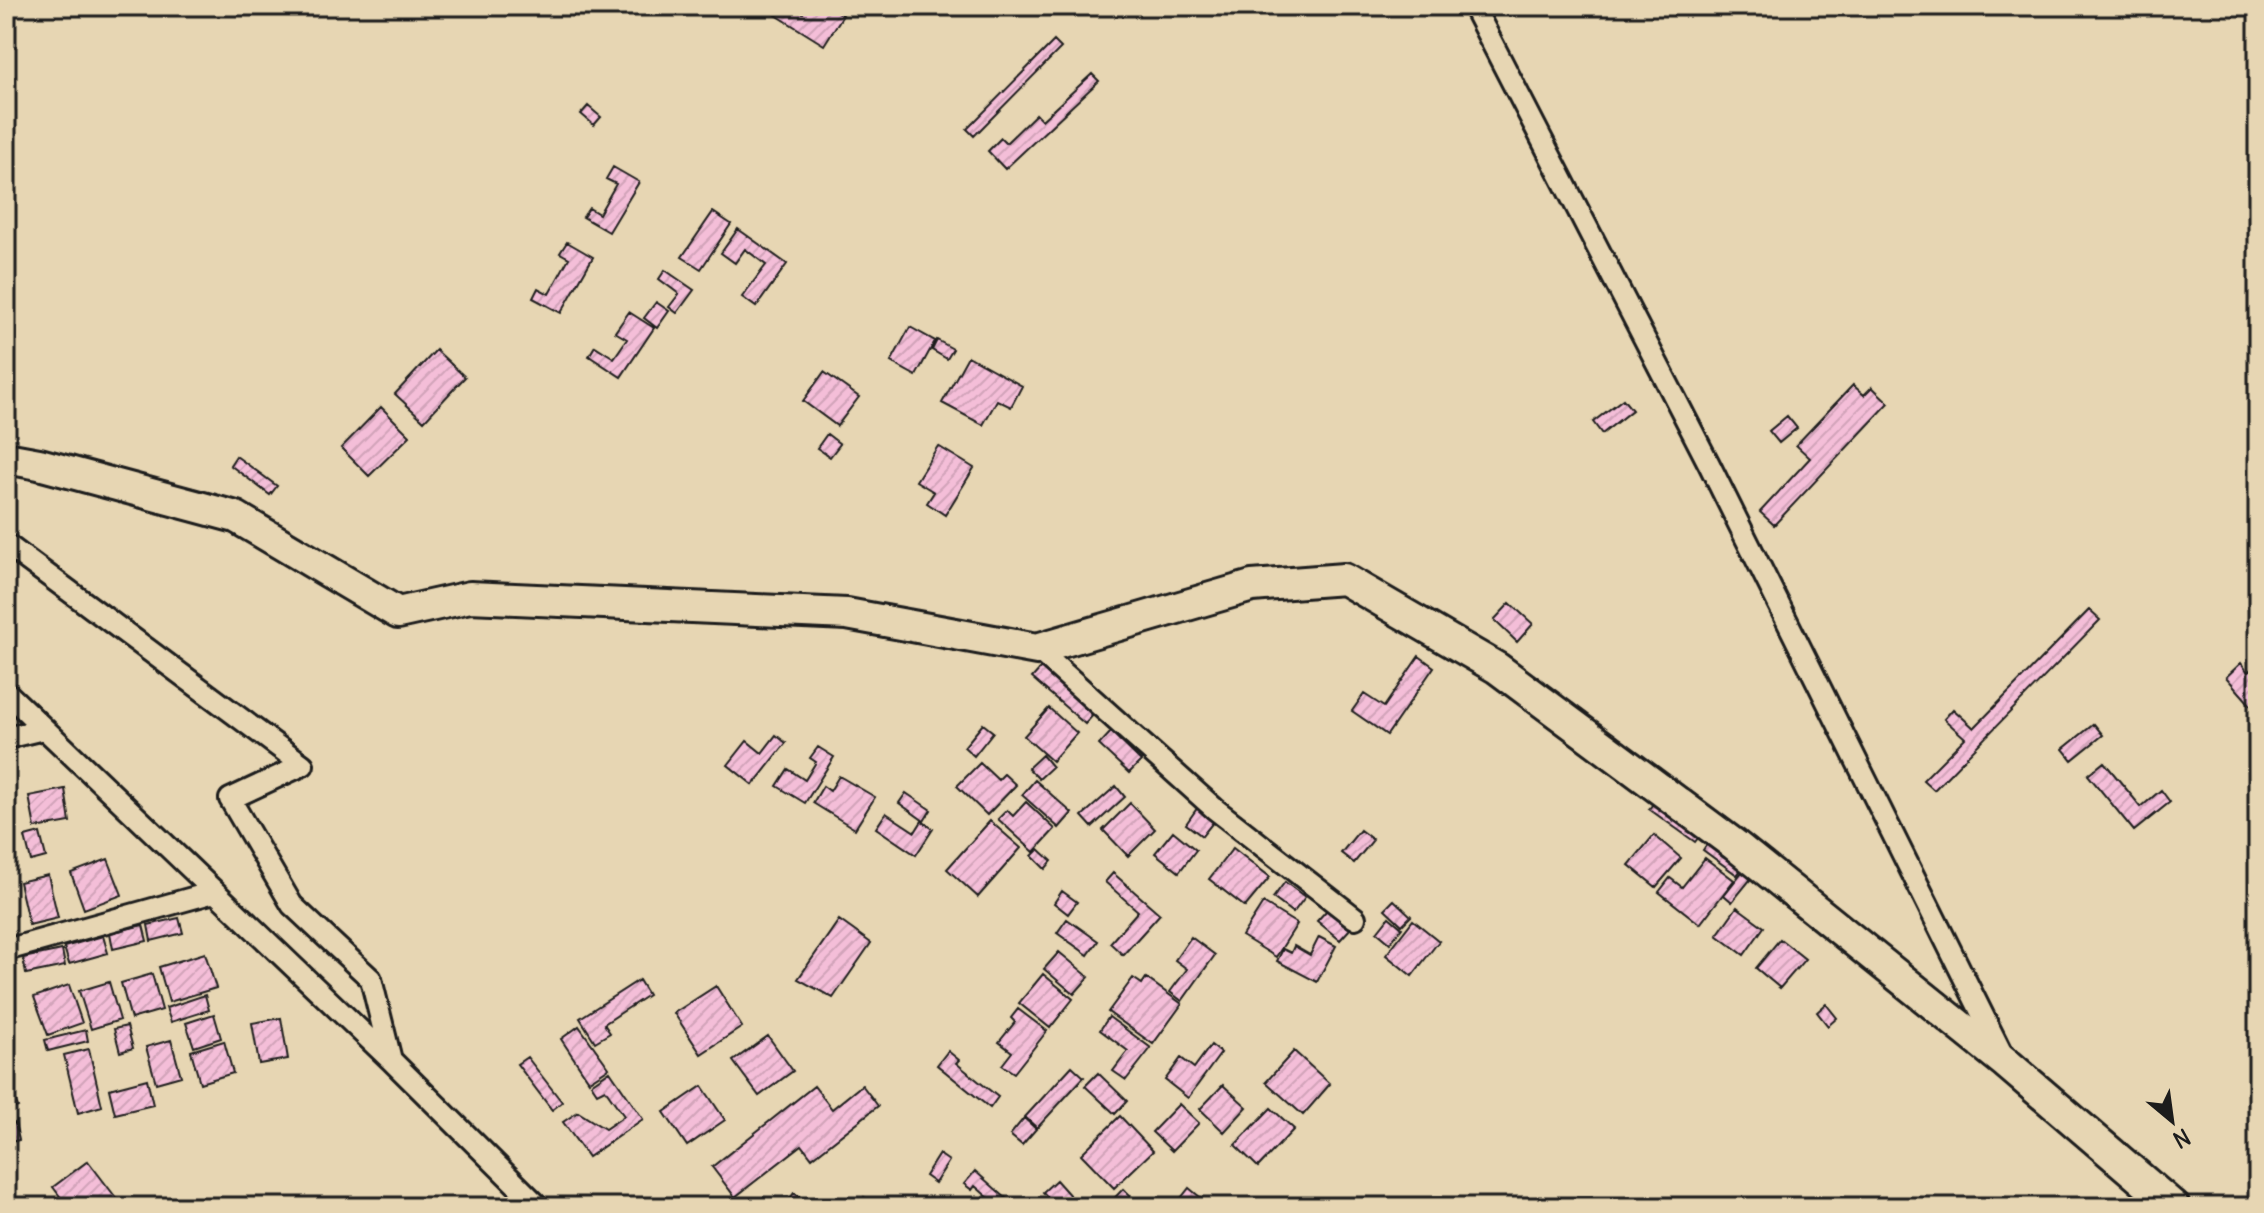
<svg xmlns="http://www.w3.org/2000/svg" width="2264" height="1213" viewBox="0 0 2264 1213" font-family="Delius,sans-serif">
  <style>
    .building { fill: url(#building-hatch); stroke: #1c1c1c; stroke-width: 2 }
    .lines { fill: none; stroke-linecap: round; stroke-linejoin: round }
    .street-casing { stroke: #1c1c1c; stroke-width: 26 }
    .secondary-casing { stroke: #1c1c1c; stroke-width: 36 }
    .street { stroke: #e7d6b3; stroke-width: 20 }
    .secondary { stroke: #e7d6b3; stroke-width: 30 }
  </style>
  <defs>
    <pattern id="building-hatch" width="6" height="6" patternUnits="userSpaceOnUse" patternTransform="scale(2)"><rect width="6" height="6" fill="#f4bed8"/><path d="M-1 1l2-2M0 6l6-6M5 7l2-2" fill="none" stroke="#d1a3b9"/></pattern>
  </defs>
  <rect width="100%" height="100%" fill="#e7d6b3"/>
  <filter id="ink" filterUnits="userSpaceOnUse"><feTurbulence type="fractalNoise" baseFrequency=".0125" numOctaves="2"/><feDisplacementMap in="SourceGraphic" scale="16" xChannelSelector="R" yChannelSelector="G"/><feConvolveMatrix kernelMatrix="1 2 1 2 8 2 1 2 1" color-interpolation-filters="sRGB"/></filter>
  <g filter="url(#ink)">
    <path class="building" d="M771,6H791L803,13L808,6H828L843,15L824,45L768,10Z
      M1054,41L1061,48L974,136L967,129Z
      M1092,74L1099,81L1005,169L988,151L1001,138L1006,143L1036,114L1042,120Z
      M588,106L601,117L594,125L581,114Z
      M613,167L639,182L609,232L583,217L589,208L599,214L616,184L606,179Z
      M713,212L731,224L701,269L682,257Z
      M738,229L787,264L756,307L742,297L766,265L745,249L735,263L721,253Z
      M567,242L593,257L561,313L533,298L538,288L549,294L569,258L560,253Z
      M665,270L694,290L677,313L669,307L679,294L659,279Z
      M656,302L669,311L657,328L644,318Z
      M629,312L654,328L621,377L589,356L595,346L614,358L627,339L615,332Z
      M910,327L935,341L916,376L891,362Z
      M937,340L953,349L947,359L932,350Z
      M436,350L465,377L424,421L395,394Z
      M968,356L1022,386L1011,407L997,400L983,425L942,403Z
      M824,372L859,397L837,426L803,401Z
      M1853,385L1864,395L1872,387L1889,403L1774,525L1760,512L1810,458L1796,445Z
      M1623,399L1632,410L1602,434L1593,422Z
      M381,407L410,436L369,476L341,448Z
      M1787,416L1797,428L1779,443L1769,431Z
      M827,434L840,444L830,457L817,448Z
      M938,446L974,468L945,515L927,503L934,492L916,481Z
      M236,456L277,486L270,495L230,465Z
      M1510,603L1533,624L1517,642L1494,620Z
      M2089,610L2100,620L1934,790L1923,780L1965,738L1944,719L1953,709L1974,728Z
      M1419,656L1434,667L1387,735L1352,711L1364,694L1384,707Z
      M2241,663L2248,672L2258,663V707L2255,710L2226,677Z
      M1041,668L1094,714L1085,724L1032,678Z
      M1049,708L1077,733L1052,761L1024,736Z
      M983,724L993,732L974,756L964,747Z
      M2094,724L2103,735L2072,760L2063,749Z
      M1111,732L1141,761L1129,773L1099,745Z
      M776,735L786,743L753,785L728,765L747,741L762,753Z
      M818,747L834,757L805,803L777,786L788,769L805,780L816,762L810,758Z
      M1042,755L1052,767L1039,779L1028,768Z
      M2104,762L2141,807L2161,790L2170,802L2134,831L2088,775Z
      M980,763L998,780L1004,774L1016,785L987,815L957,786Z
      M839,776L875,797L855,829L813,803L823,786L830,791Z
      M1035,780L1072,813L1059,828L1022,795Z
      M1116,786L1125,797L1092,827L1082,816Z
      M65,789L70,822L35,828L29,796Z
      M906,793L931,810L924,821L899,803Z
      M1656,800L1702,833L1695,842L1649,809Z
      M1026,802L1055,829L1034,852L998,819L1007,810L1013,816Z
      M1130,803L1155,829L1128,856L1103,830Z
      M1198,807L1215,820L1202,836L1186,824Z
      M886,813L915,832L922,821L933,829L916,855L876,828Z
      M990,821L1021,848L978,897L947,869Z
      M1360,830L1373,840L1354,863L1341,853Z
      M1173,831L1196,850L1179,872L1155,853Z
      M40,833L46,857L31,861L25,837Z
      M1654,835L1681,858L1656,887L1629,865Z
      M1712,837L1746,863L1737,875L1703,850Z
      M1233,848L1270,877L1245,907L1209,879Z
      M1039,849L1052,861L1045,869L1032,856Z
      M1705,858L1734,880L1700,924L1659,892L1670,878L1682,887Z
      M108,859L122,895L84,909L71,873Z
      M1746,867L1755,874L1732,902L1724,895Z
      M1113,873L1160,914L1123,955L1110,943L1138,911L1105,882Z
      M48,875L58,918L29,925L19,882Z
      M1285,882L1305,897L1293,913L1273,898Z
      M1062,891L1077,902L1068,914L1054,903Z
      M1394,900L1411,916L1402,925L1385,909Z
      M1263,903L1297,924L1276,957L1242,936Z
      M1737,907L1764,927L1744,955L1717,935Z
      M1327,910L1350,929L1340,940L1317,921Z
      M1389,917L1402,928L1390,943L1377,932Z
      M179,918L183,933L151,941L148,925Z
      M1067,919L1098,941L1088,955L1057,933Z
      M839,920L871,943L833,998L798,979Z
      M1413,920L1439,941L1412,976L1386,955Z
      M143,925L147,941L113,949L110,933Z
      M103,936L108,953L69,964L64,947Z
      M1191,937L1215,955L1182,1001L1170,992L1187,969L1175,960Z
      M1319,937L1336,946L1317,982L1277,961L1283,949L1291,953L1294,946L1310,955Z
      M1780,939L1805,959L1780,988L1756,968Z
      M62,950L65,966L26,974L23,958Z
      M1059,952L1089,977L1074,994L1044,969Z
      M205,953L216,988L169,1002L159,967Z
      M152,974L162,1010L131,1019L121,983Z
      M1043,974L1073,999L1050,1028L1019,1003Z
      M1133,978L1142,984L1146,978L1182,1004L1153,1044L1108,1012Z
      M639,980L648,995L604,1024L610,1033L595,1042L580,1018Z
      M109,982L120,1020L91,1029L79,991Z
      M69,985L82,1023L48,1035L34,997Z
      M716,986L742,1027L701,1054L674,1013Z
      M205,995L209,1010L171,1022L166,1008Z
      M1826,1004L1837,1018L1828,1026L1817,1012Z
      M1018,1009L1047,1031L1014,1073L1002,1065L1012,1052L999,1042L1015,1022L1011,1018Z
      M214,1014L221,1038L194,1047L186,1023Z
      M1109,1017L1151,1048L1126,1080L1113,1071L1128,1051L1100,1030Z
      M281,1018L288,1059L259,1064L252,1023Z
      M127,1026L133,1048L120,1052L114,1029Z
      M579,1026L609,1068L589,1081L561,1039Z
      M86,1030L88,1041L48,1051L45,1040Z
      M768,1036L793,1071L759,1096L733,1061Z
      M171,1040L181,1076L156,1083L146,1047Z
      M224,1041L233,1073L200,1083L191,1051Z
      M1211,1045L1221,1053L1188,1098L1165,1080L1181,1058L1194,1068Z
      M89,1049L102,1106L78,1113L64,1055Z
      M948,1051L959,1060L956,1063L998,1097L990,1108L937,1065Z
      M1294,1051L1330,1084L1303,1115L1266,1082Z
      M527,1057L562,1102L552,1110L517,1064Z
      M1072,1066L1084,1077L1037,1128L1025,1117Z
      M610,1071L643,1119L588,1157L563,1122L578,1112L605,1129L624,1116L605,1089L597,1093L591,1084Z
      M1098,1073L1127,1101L1115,1114L1085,1086Z
      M6,1076L18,1107L6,1111Z
      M147,1079L153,1105L115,1114L109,1089Z
      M862,1085L878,1106L812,1158L802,1145L735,1197L712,1167L814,1086L832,1109Z
      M1223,1085L1247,1107L1224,1132L1200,1109Z
      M702,1086L725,1120L687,1146L664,1112Z
      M1179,1104L1199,1123L1172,1151L1152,1132Z
      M1271,1108L1294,1129L1258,1167L1235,1145Z
      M1120,1116L1153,1151L1114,1188L1081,1154Z
      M1024,1118L1036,1129L1022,1145L1010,1135Z
      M15,1123L19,1140L6,1143V1125Z
      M939,1154L949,1161L935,1183L925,1176Z
      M88,1161L117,1199L107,1207H68L53,1187Z
      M975,1171L1007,1199L999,1207L975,1186L972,1190L964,1184Z
      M1056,1180L1080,1207H1056L1043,1192Z
      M1189,1188L1212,1207H1174Z
      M1123,1189L1141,1207H1106Z
      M794,1193L814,1207H784Z
      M864,1197L879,1207H857Z"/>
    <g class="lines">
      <defs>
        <path id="street" d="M1473,6L1709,464L2003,1056
          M6,544L303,765L230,799L292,905L371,979L391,1060
          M1037,649L1215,809L1355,918
          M6,692L391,1060L539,1207
          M6,738L43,729
          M6,950L214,892"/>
        <path id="secondary" d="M6,458L39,464L236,517L398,613L470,597L847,614L1037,649L1252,586L1344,579L1497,668L1735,845L2006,1063L2174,1207"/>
      </defs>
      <use href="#street" class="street-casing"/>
      <use href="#secondary" class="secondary-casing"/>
      <use href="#street" class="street"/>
      <use href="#secondary" class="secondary"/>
    </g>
  </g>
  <rect width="2264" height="1213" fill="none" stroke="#e7d6b3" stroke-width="32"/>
  <rect x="16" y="16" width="2232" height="1181" fill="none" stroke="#1c1c1c" stroke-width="3" filter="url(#ink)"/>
  <g transform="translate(2172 1121) rotate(151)" stroke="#e7d6b3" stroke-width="6" paint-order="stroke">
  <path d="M0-6L14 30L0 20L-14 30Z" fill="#1c1c1c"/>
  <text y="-12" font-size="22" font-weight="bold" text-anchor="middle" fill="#1c1c1c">N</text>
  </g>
</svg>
